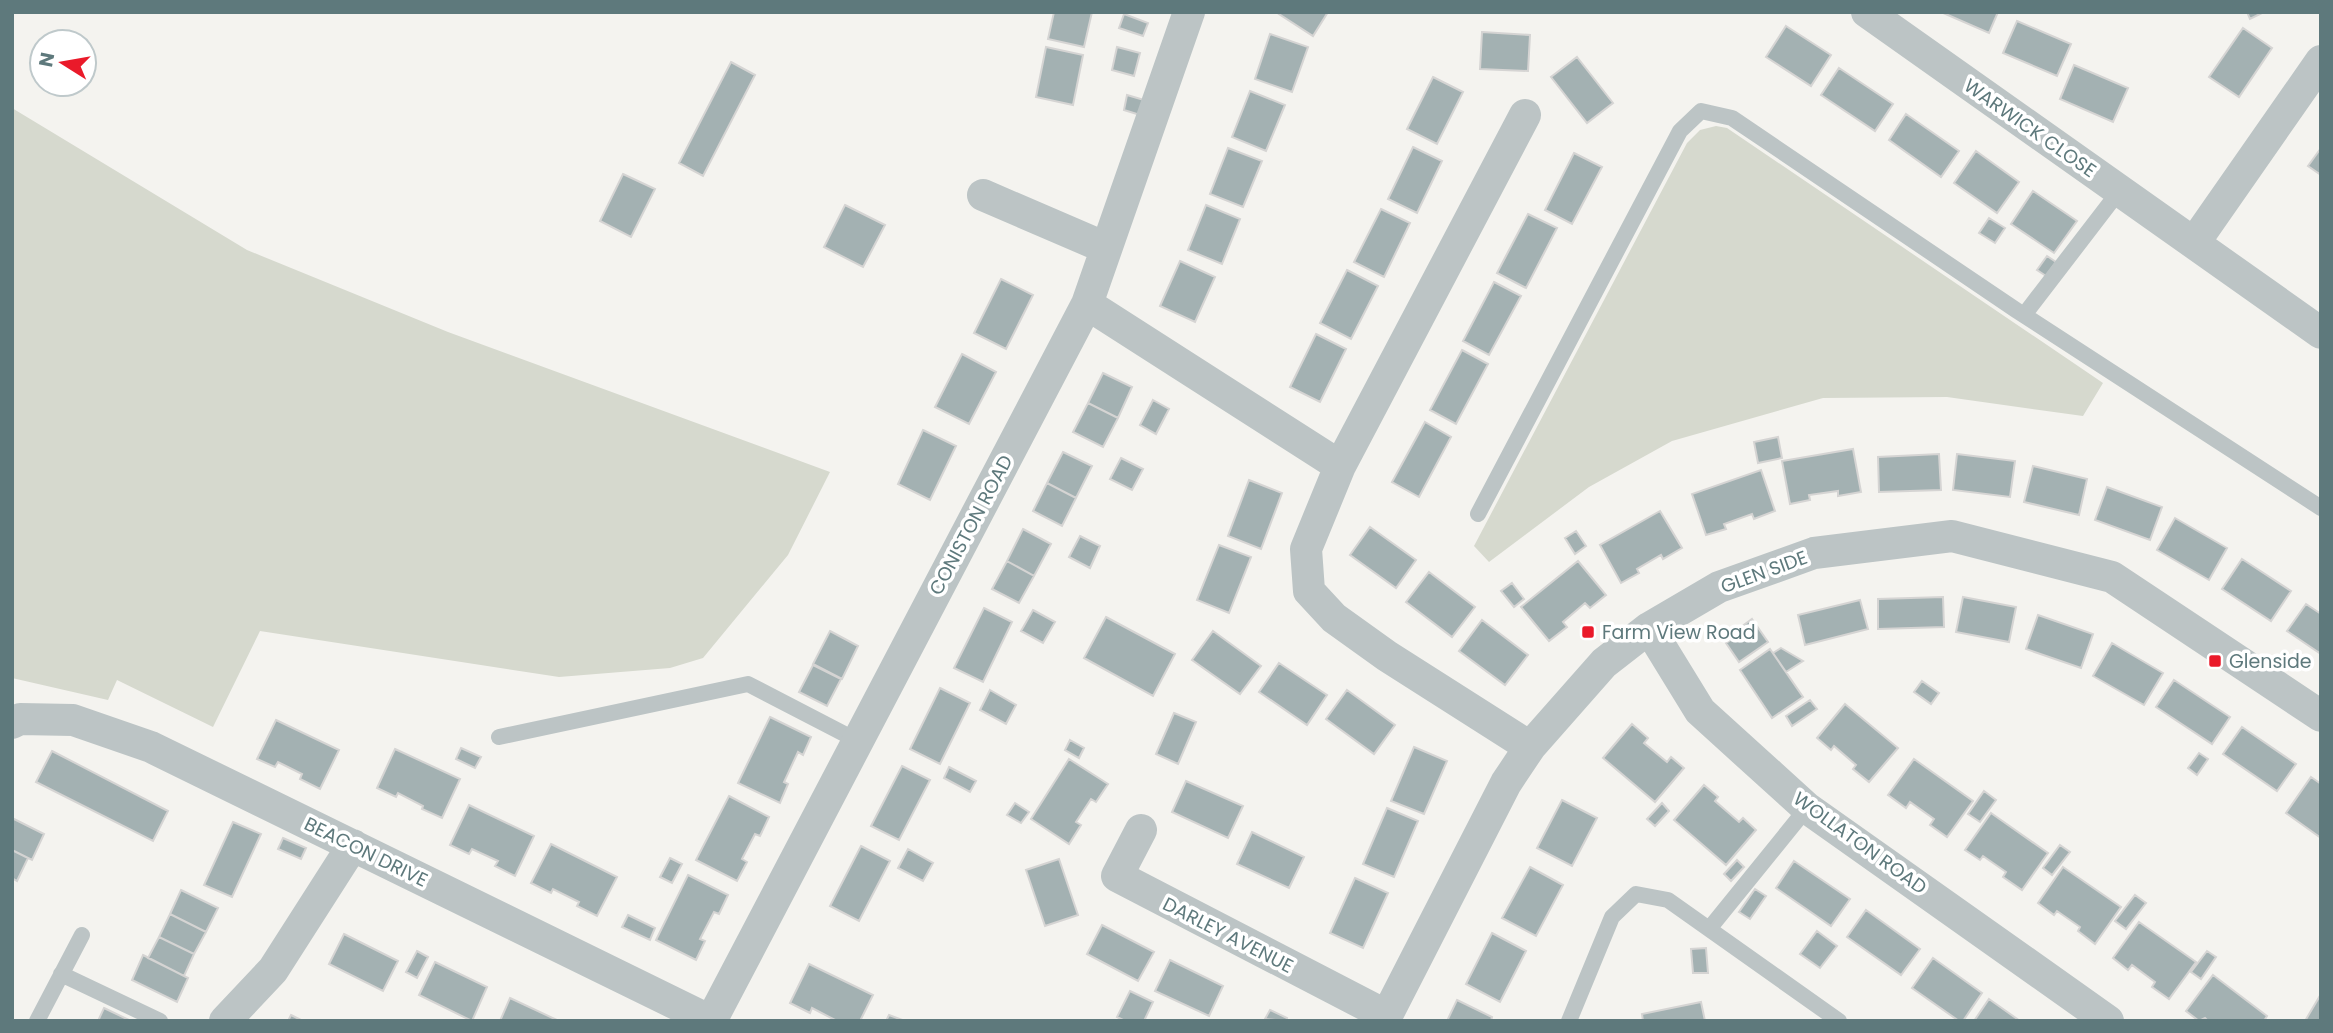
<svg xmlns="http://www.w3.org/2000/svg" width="2333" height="1033" viewBox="0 0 2333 1033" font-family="Poppins,sans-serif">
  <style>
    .green { fill: #d6d9ce }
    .building { fill: #a3b1b2; stroke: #d5d4d3; stroke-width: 2 }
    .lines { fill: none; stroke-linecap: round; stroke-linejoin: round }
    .service { stroke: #bcc4c5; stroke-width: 16 }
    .minor { stroke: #bcc4c5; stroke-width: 32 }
    .poi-dot { fill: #ea1a2a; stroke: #fff; stroke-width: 2.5 }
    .labels { text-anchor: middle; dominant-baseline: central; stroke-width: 7; stroke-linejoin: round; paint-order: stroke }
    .street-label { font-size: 19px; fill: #5e797c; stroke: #fff }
    .poi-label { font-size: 19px; fill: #5e797c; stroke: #fff; text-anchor: start }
  </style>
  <rect width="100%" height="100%" fill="#f4f3ef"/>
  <path class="green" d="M12,108L247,250L448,332L830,472L788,555L703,658L670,668L559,677L260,631L213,727L117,680L108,700L12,678Z
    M1716,126L1727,128L2103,383L2083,416L1947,397L1823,398L1672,441L1589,487L1489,562L1474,546L1687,143L1700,130Z"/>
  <path class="building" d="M1054,12H1092L1084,47L1048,39Z
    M1281,12H1328L1313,36L1279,14Z
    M1941,12H1998L1989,33Z
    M2247,12H2264L2250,19Z
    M1124,14L1148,23L1143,36L1119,28Z
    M2017,21L2071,44L2057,76L2003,53Z
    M1786,26L1831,55L1811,86L1766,57Z
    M2243,28L2272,48L2239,97L2209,77Z
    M1482,32L1530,35L1528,71L1480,69Z
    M1270,34L1308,47L1292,92L1255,79Z
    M1046,47L1083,55L1073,105L1036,97Z
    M1117,47L1140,53L1134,76L1112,70Z
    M1577,57L1613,103L1587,123L1551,77Z
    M731,62L755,75L703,176L679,163Z
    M2074,65L2128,88L2113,122L2060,99Z
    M1839,68L1893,104L1875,131L1821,95Z
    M1433,77L1463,92L1437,144L1407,129Z
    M1250,91L1285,105L1266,151L1232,137Z
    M1127,95L1144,100L1140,115L1124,110Z
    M1906,114L1959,151L1941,177L1889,140Z
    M1413,147L1442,161L1417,213L1388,199Z
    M1228,148L1262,161L1243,207L1210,194Z
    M2321,148V175L2308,166Z
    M1976,151L2019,182L1997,213L1954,183Z
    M1574,153L1602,167L1572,224L1545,210Z
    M623,174L655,189L631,237L600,221Z
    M2033,191L2077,221L2054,253L2011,224Z
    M845,205L885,225L863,267L824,247Z
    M1206,205L1240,219L1222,264L1188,250Z
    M1381,209L1410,223L1384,277L1354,262Z
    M1528,214L1557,228L1526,288L1497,273Z
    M1989,218L2005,228L1995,243L1979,233Z
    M2047,256L2056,262L2046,276L2037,270Z
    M1180,261L1215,277L1195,322L1160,306Z
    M1347,270L1378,286L1351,339L1320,323Z
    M1001,279L1033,295L1006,349L974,333Z
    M1494,282L1521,296L1489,355L1463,341Z
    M1316,334L1346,349L1320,402L1290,387Z
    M1462,350L1488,364L1456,424L1430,410Z
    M962,354L996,372L969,424L935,407Z
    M1103,373L1132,387L1118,418L1088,403Z
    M1153,400L1169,409L1156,434L1140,425Z
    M1088,403L1118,418L1103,447L1073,432Z
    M1425,422L1451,437L1419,497L1392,482Z
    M923,430L956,446L930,500L898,484Z
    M1778,437L1782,458L1758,463L1754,442Z
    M1853,449L1861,492L1838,496V491L1809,495L1810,500L1790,504L1782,461Z
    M1063,452L1092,466L1076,498L1047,483Z
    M1939,454L1941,490L1879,492L1878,457Z
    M1957,454L2015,461L2010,497L1953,490Z
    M1121,458L1143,469L1132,490L1110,479Z
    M2033,466L2087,479L2079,515L2024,502Z
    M1761,470L1775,511L1754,519L1752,514L1724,524L1726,529L1706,535L1692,494Z
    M1249,480L1282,493L1261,549L1228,536Z
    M1047,483L1076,498L1062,526L1033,511Z
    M2107,487L2162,507L2150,540L2095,520Z
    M1660,511L1682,548L1663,559L1661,555L1637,569L1639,573L1621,583L1600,545Z
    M2175,518L2227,548L2209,580L2157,550Z
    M1370,527L1416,560L1396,588L1350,555Z
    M1023,529L1051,544L1034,576L1007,561Z
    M1576,531L1586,546L1575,554L1565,538Z
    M1080,536L1100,546L1090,568L1069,557Z
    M1219,545L1251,557L1229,613L1197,600Z
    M2242,559L2291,591L2271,621L2222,589Z
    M1007,561L1034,576L1019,603L992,589Z
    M1578,561L1606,595L1590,608L1585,603L1563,622L1567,627L1549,641L1521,607Z
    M1429,572L1475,607L1452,637L1406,602Z
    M1512,583L1524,599L1514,607L1501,591Z
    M1943,597L1944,627L1878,629V599Z
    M1963,597L2016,607L2009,642L1956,632Z
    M1860,600L1868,629L1805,645L1798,615Z
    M2306,604L2321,614V654L2287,631Z
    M984,608L1012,622L983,682L954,668Z
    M1033,610L1055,622L1043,643L1021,631Z
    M2038,615L2093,634L2081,668L2026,649Z
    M1106,617L1175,654L1153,696L1084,658Z
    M1752,619L1768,642L1739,662L1726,643L1729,641L1726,638Z
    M1482,620L1528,655L1505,685L1459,651Z
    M830,631L858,646L842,679L813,664Z
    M1213,631L1261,666L1240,694L1192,660Z
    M2112,643L2163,673L2144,705L2093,676Z
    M1781,648L1803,661L1786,672L1773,653Z
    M1770,649L1803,697L1772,718L1740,670Z
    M1279,663L1327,695L1307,725L1259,692Z
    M813,665L841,679L827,706L799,692Z
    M2174,680L2230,717L2212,744L2156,707Z
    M1922,681L1939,693L1931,704L1914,692Z
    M940,688L970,703L940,764L910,749Z
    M990,690L1016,705L1006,724L980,710Z
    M1347,690L1395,725L1374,754L1326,719Z
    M1810,700L1817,709L1792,726L1786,716Z
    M1845,704L1898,748L1869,782L1853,769L1856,765L1834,746L1831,750L1817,738Z
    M1174,713L1196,722L1178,764L1156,754Z
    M770,717L811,737L803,755L798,752L784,782L788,784L780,803L738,783Z
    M276,720L339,750L320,789L300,779L302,774L278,762L275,767L257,759Z
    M1632,724L1648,738L1644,743L1667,762L1671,757L1684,768L1655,802L1603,758Z
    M2242,727L2296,764L2277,791L2223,754Z
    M1070,740L1084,748L1079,758L1065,750Z
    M1414,747L1447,761L1424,814L1391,801Z
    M461,748L481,757L475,768L456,759Z
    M395,749L460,779L442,818L422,809L423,806L398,793L396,797L377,788Z
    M52,751L168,811L153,841L36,782Z
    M2199,753L2208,759L2197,775L2188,768Z
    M1069,759L1108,784L1096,802L1091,799L1076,822L1081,825L1069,844L1031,819Z
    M1914,759L1973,801L1947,837L1930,825L1934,819L1910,802L1906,808L1888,795Z
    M902,766L930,780L899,840L871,826Z
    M949,767L976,781L970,792L944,778Z
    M2311,777L2321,784V838L2286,813Z
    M1186,781L1243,806L1228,838L1172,812Z
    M1704,785L1718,797L1715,801L1739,822L1743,818L1756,830L1726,865L1674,820Z
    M1984,791L1996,800L1980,822L1968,814Z
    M729,796L769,817L760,836L755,834L742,859L747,862L737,881L696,860Z
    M1562,800L1597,818L1572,866L1537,848Z
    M1015,803L1029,812L1021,823L1007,815Z
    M1662,803L1669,811L1655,826L1647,819Z
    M469,805L534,836L515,876L495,866L498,861L472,849L469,854L450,845Z
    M1387,808L1418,821L1394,877L1363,864Z
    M1991,813L2048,853L2022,890L2003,877L2006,872L1983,856L1980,860L1965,850Z
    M12,818L44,834L32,860L12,850Z
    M233,822L261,834L232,897L204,885Z
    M1252,832L1304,857L1289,888L1237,864Z
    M283,838L306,848L301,859L278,849Z
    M551,844L617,877L597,916L577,906L579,902L553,889L551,893L531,883Z
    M2060,845L2070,852L2052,875L2043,868Z
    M861,846L890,861L859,921L830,906Z
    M908,849L933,863L923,881L898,868Z
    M12,850L28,858L17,881L12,878Z
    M670,858L682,864L672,883L660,877Z
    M1059,859L1078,915L1045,926L1026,870Z
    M1737,860L1744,867L1731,881L1724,874Z
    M1794,861L1850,899L1831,926L1776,888Z
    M1530,867L1563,885L1536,936L1502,918Z
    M2063,867L2121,907L2095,944L2078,931L2080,927L2057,911L2054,915L2038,903Z
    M688,875L728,895L719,914L714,912L700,939L705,941L696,960L656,940Z
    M1355,878L1388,893L1363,948L1330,933Z
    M1755,889L1766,896L1750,919L1739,912Z
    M181,890L218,908L206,932L170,914Z
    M2135,895L2146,903L2126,929L2115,921Z
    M1866,910L1920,949L1901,975L1847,937Z
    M170,914L206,932L194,954L159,937Z
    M628,915L655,928L650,940L622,927Z
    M2139,922L2196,962L2169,999L2152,987L2155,982L2132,965L2128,970L2113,958Z
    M1102,925L1154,952L1138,981L1087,954Z
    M1817,931L1837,946L1820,968L1800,954Z
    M1492,933L1526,951L1500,1002L1466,984Z
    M344,934L398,961L383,991L329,964Z
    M159,937L194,954L184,976L148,958Z
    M1706,948L1708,973H1693L1691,949Z
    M417,951L428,957L417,978L406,972Z
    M2207,951L2216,957L2201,979L2191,972Z
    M143,955L188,978L177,1002L132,980Z
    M1933,958L1982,993L1963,1021H1959L1912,988Z
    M1170,960L1223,986L1209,1016L1155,991Z
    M435,962L487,987L472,1021L419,995Z
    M809,964L873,995L860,1021H837L812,1008L810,1013L790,1003Z
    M2213,975L2267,1016L2264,1021H2208L2205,1018L2199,1021L2186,1011Z
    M1130,991L1153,1002L1144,1021H1125L1117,1017Z
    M2321,994V1021H2305Z
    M510,998L559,1021H500Z
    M1989,999L2020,1021H1974Z
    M1457,1000L1492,1017L1491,1021H1447Z
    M1701,1002L1705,1021H1643L1642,1014Z
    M104,1008L131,1021H98Z
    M1270,1010L1287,1018L1286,1021L1265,1019Z
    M291,1015L303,1021H288Z
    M889,1015L905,1021H886Z"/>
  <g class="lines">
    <path class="service" d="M2024,315L2120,190
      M1478,514L1680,131L1701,111L1732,118L2016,310L2321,508
      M499,737L748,684L858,741
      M1709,929L1807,808
      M61,974L160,1021
      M37,1021L82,935
      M1569,1021L1612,917L1636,894L1668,900L1839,1021"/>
    <path class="minor" d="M1867,12L2321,333
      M1525,115L1340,466L1306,549L1309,591L1334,618L1387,656L1530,747
      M983,195L1106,248
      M2194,243L2321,61
      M1087,304L1340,466
      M1649,628L1700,711L1807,808L2108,1021
      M12,723L20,719L73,720L151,747L711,1021
      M1141,830L1117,876L1387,1016
      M225,1021L273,970L353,845
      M711,1021L1087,304L1189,12
      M1384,1021L1506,783L1530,747L1604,663L1649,628L1719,587L1814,553L1952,536L2112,577L2321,716"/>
  </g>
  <g class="poi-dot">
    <rect x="1581" y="625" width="14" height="14" rx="3.5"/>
    <rect x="2208" y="654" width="14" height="14" rx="3.5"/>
  </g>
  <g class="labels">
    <g class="street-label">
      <text transform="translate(2030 128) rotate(35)">WARWICK CLOSE</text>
      <text transform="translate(971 525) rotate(-62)">CONISTON ROAD</text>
      <text transform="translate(1764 572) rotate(-20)">GLEN SIDE</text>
      <text transform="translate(1860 843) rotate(36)">WOLLATON ROAD</text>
      <text transform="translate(366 852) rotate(26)">BEACON DRIVE</text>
      <text transform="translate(1228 935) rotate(27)">DARLEY AVENUE</text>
    </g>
    <g class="poi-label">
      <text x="1602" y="632">Farm View Road</text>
      <text x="2229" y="661">Glenside</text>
    </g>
  </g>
  <rect width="2333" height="1033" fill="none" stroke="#5e797c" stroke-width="28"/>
  <g transform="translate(63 63) rotate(281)"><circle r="33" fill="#ffffff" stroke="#bfc9cb" stroke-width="2"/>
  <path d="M0-5L12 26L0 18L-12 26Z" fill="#ea1a2a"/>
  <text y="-10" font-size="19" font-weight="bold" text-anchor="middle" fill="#5e797c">N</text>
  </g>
</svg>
